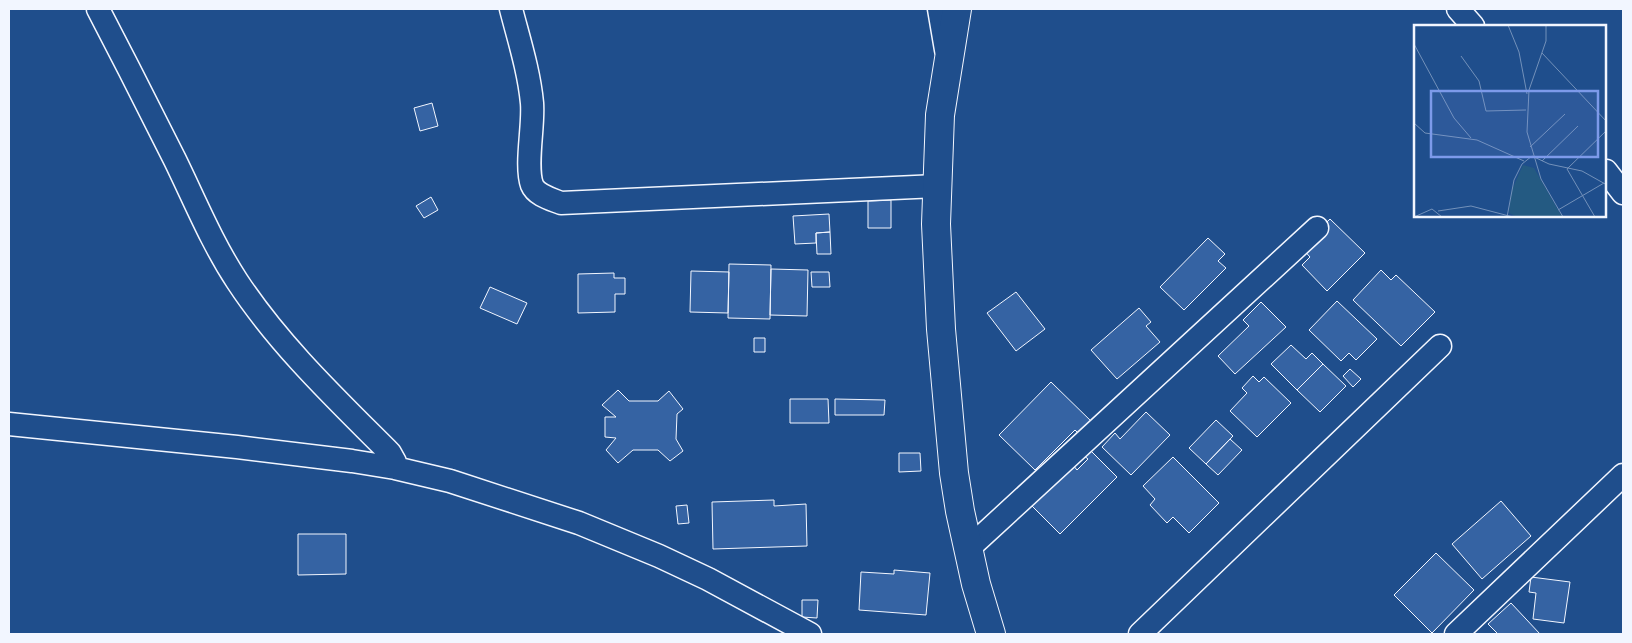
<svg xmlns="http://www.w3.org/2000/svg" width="1632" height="643" viewBox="0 0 1632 643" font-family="'PT Serif',serif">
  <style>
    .building { fill: #3563a3; stroke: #f2f6ff }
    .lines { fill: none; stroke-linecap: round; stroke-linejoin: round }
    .street-casing { stroke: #f2f6ff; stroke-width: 25 }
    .secondary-casing { stroke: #f2f6ff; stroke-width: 30 }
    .street { stroke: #1f4e8c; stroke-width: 22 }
    .secondary { stroke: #1f4e8c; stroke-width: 28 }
    .inset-road { fill: none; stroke: #7391ba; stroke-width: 1 }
    .view { fill: #7d9aea; fill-opacity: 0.15; stroke: #7d9aea; stroke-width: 2.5 }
    .inset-edge { fill: none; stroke: #f2f6ff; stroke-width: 2.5 }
  </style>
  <rect width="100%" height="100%" fill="#1f4e8c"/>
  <path class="building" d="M432,103L438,126L420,131L414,108Z
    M431,197L438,210L424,218L416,206Z
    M891,200V228H868V201Z
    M829,214L830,232L816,233V243L795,244L793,216Z
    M1330,219L1365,253L1327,291L1302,265L1310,257L1301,247Z
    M830,232L831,254H817L816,233Z
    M1208,238L1225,254L1218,261L1226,268L1184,310L1160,287Z
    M729,264L771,265L770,319L728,318Z
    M771,269L808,270L807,316L770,315Z
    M1381,270L1391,280L1396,275L1435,312L1401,346L1353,300Z
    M691,271L729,272L728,313L690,312Z
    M811,272H829L830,287H812Z
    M614,273V278H625V294H615V312L578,313V274Z
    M490,287L527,303L517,324L480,308Z
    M1016,292L1045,329L1016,351L987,313Z
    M1337,301L1377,339L1356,360L1349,353L1341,361L1309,330Z
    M1261,302L1286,327L1235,374L1218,356L1249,326L1243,320Z
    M1139,308L1151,322L1146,326L1160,342L1117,379L1091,350Z
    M754,338H765V352H754Z
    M1291,345L1306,359L1312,353L1323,364L1297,390L1271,364Z
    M1323,364L1346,386L1320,412L1297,390Z
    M1350,369L1361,379L1353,387L1343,376Z
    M1253,376L1259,382L1264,377L1291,403L1257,437L1230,411L1247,393L1242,388Z
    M1051,382L1093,423L1081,436L1075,430L1035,470L999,435Z
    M618,390L629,401H658L669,391L683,409L677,414L676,439L683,451L670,461L658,450H633L618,463L606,450L616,438L605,437V417H616L602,405Z
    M790,399H828L829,423H790Z
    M835,399L885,400L884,415H835Z
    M1146,412L1170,435L1131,475L1102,447L1115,433L1120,439Z
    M1216,420L1233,436L1206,464L1189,448Z
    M1230,439L1242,450L1218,475L1206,464Z
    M1089,449L1117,477L1060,534L1032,506L1073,465L1077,470L1088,459L1083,455Z
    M899,453H920L921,471L899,472Z
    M1173,457L1219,503L1189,533L1173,517L1167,523L1150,505L1155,499L1143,486Z
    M774,500V506L806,504L807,546L713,549L712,502Z
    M1501,501L1531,536L1482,579L1452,544Z
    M687,505L689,523L678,524L676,506Z
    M298,534H346V574L298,575Z
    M1436,553L1474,590L1432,633L1394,595Z
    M894,570L930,573L926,615L859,610L861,572L894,574Z
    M1531,577L1570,582L1564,623L1533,619L1536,593L1529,592Z
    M802,600H818L817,618L802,617Z
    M1511,603L1540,634H1498L1488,624Z"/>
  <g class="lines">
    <defs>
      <path id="street" d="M98,9C124,59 150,110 175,160C195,201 212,243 237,281C279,345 336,399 390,453L395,462V468
        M511,9C519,40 529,71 532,103C534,126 525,165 532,185C536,195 551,199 561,203L937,186
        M939,9L946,50
        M1458,9L1473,26
        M1606,171L1623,193
        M9,424L237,447L352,461L395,468L450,481L579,523L659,556L708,579L810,634
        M968,549L1317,228
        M1140,634L1440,346
        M1456,634L1623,475"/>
      <path id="secondary" d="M957,9L940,115L936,224L941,329L954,473L960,511L976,584L991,634"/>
    </defs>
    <use href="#street" class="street-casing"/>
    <use href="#secondary" class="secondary-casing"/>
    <use href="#street" class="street"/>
    <use href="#secondary" class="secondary"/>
  </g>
  <g transform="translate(1414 25)">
    <rect width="192" height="192" fill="#1f4e8c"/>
    <path d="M109,140L120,143L148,192H103L95,188L97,167Z" fill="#245a82"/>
    <path class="inset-road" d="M94,0L105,27L113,69M132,0V16L115,65L113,107L127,154L149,192M0,19L40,93L57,113M128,28L193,97M47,31L65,56L72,86L112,85M0,98L11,108L63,115L110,136M116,122L151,89M118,131L135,139L168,146L193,160M128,136L164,101M144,185L190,158M24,186L57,181L99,192M0,192L18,184L28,192M93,192L100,155L108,139L118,131M181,192L153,144L193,105"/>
    <path class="view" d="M17,66H184V132H17Z"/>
    <rect width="192" height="192" class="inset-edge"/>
  </g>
  <rect width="1632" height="643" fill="none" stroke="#f2f6ff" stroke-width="20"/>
</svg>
